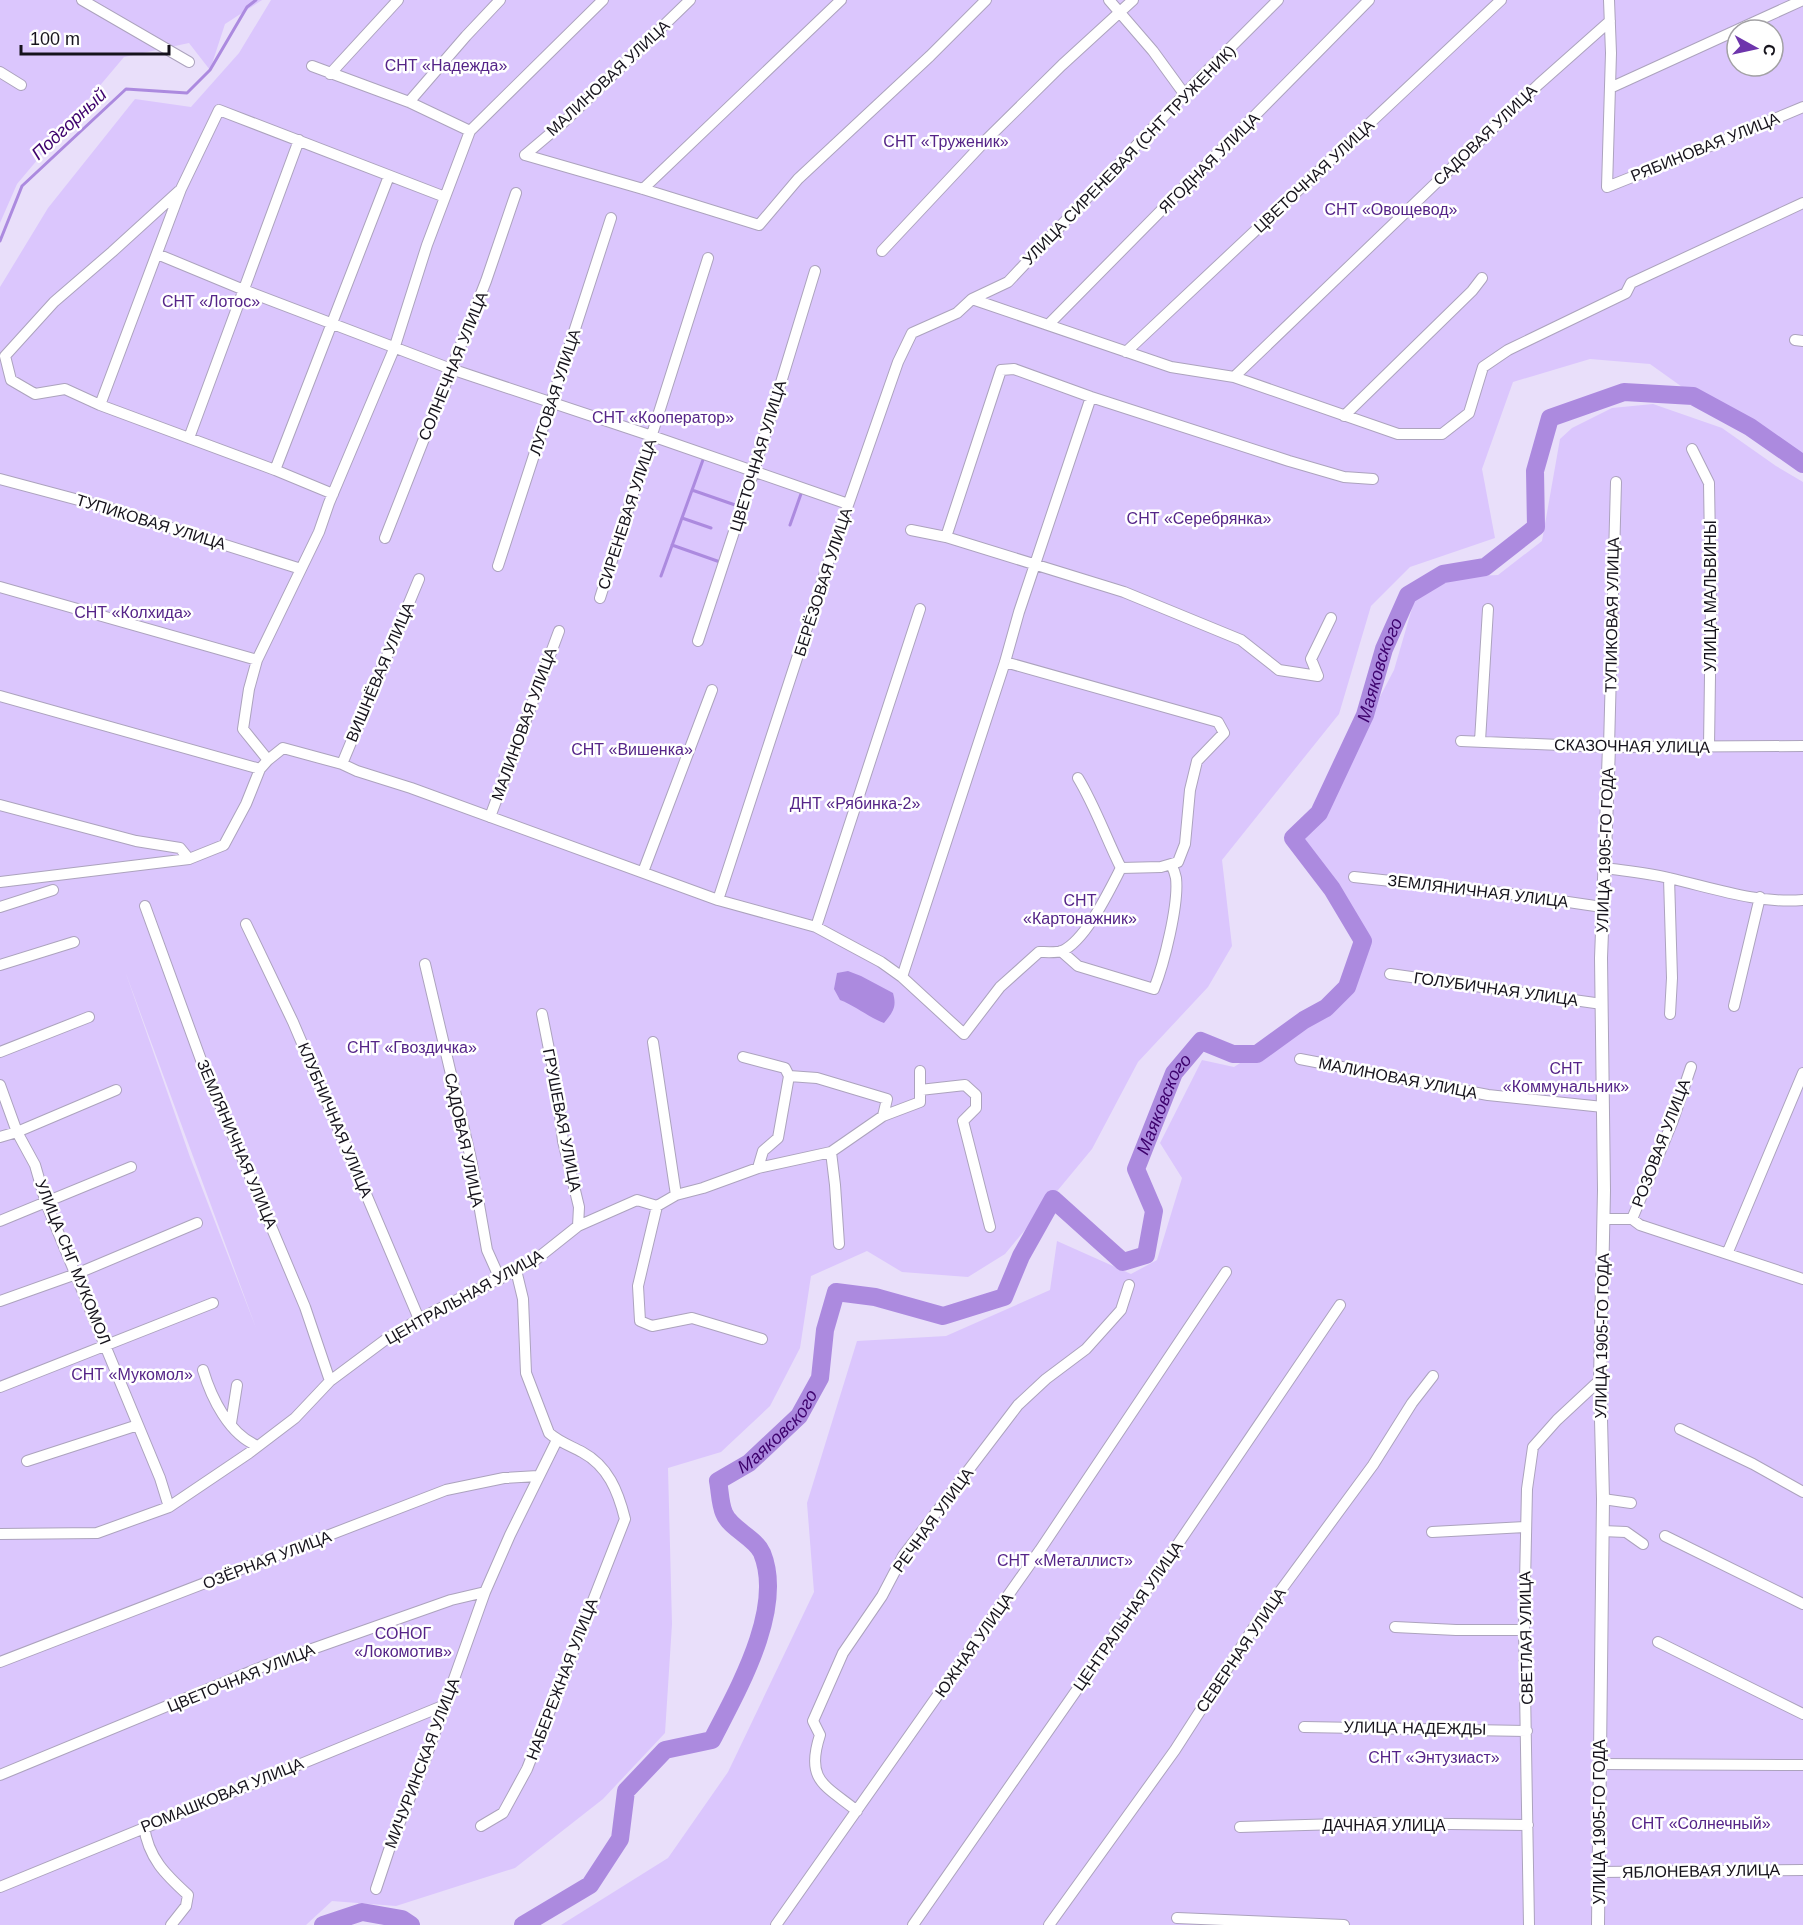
<svg xmlns="http://www.w3.org/2000/svg" width="1803" height="1925" viewBox="0 0 1803 1925" font-family="Arial,sans-serif">
  <style>
    .green { fill: #dbc6fd; fill-rule: evenodd }
    .water { fill: #ac8adf }
    .lines { fill: none; stroke-linecap: round; stroke-linejoin: round }
    .stream { stroke: #ac8adf; stroke-width: 3 }
    .river { stroke: #ac8adf; stroke-width: 18 }
    .minor-casing { stroke: #aca3bd; stroke-width: 12 }
    .tertiary-casing { stroke: #aca3bd; stroke-width: 14 }
    .minor { stroke: #fff; stroke-width: 10 }
    .tertiary { stroke: #fff; stroke-width: 12 }
    .labels { text-anchor: middle; dominant-baseline: central; stroke-width: 5; stroke-linejoin: round; paint-order: stroke }
    .park-label { font-size: 16px; fill: #552488; stroke: #fff }
    .street-label { font-size: 16px; fill: #16131c; stroke: #fff }
    .water-label { font-size: 18px; font-style: italic; fill: #3e026d; stroke: #fff }
  </style>
  <rect width="100%" height="100%" fill="#e9dffa"/>
  <path class="green" d="M0,0H262L225,24L210,70L189,43L124,57L17,184L0,223Z
    M271,0H1803V458L1770,433L1731,417L1685,389L1650,364L1590,359L1513,382L1482,469L1495,538L1410,567L1371,606L1339,714L1222,860L1232,946L1208,987L1138,1062L1092,1149L1005,1254L968,1277L902,1272L867,1251L811,1276L800,1348L770,1406L721,1452L668,1468L672,1624L665,1733L603,1799L515,1868L396,1906L332,1901L306,1925H0V287L48,208L135,99L191,107L239,53ZM1737,30H1773V66H1737ZM125,971L256,1328L190,1157Z
    M1653,404L1722,428L1776,466L1803,482V1925H561L668,1858L728,1772L814,1592L807,1503L857,1341L946,1336L1050,1290L1057,1241L1131,1274L1157,1260L1182,1178L1160,1143L1202,1060L1234,1067L1325,1008L1347,987L1363,941L1293,838L1320,811L1394,670L1415,598L1455,577L1498,575L1542,541L1560,439L1572,428L1612,408Z"/>
  <path class="water" d="M848,971L861,976L893,993C897,1007 893,1012 884,1023C868,1017 856,1006 840,1000L834,989L837,973Z"/>
  <g class="lines">
    <path class="stream" d="M0,241L22,186L126,89L187,93L210,70L247,7L256,0
      M692,490L738,506
      M682,518L711,528
      M790,525L802,491
      M672,545L720,562
      M661,576L704,457"/>
    <g class="river">
      <path d="M323,1925L362,1912L402,1919L411,1925"/>
      <path id="s1" d="M523,1925L590,1885L620,1839L626,1791L665,1750L712,1740C737,1691 785,1609 762,1553C755,1537 730,1529 724,1513C720,1504 720,1491 718,1481L749,1463L799,1416L820,1378L825,1330L836,1292L875,1297L943,1316L1004,1297L1021,1256L1053,1199L1123,1262L1146,1255L1154,1211L1136,1169L1174,1073L1201,1041L1233,1054H1257L1304,1020L1326,1008L1347,987L1363,941L1332,889L1293,838L1319,813L1365,715L1384,649L1408,595L1443,574L1485,567L1536,527L1535,471L1550,418L1624,392L1693,396L1750,427L1803,464"/>
    </g>
    <defs>
      <path id="minor" d="M82,0L189,62
        M1109,0L1153,51L1185,95
        M1609,0L1611,53L1607,187L1715,144L1803,107
        M1737,30L1803,0
        M312,66L409,102L470,131
        M0,72L21,85
        M330,74L398,0
        M1610,88L1737,30
        M409,102L466,36L500,0
        M525,155L643,189L759,225L798,179L930,56L986,0
        M525,155L564,122L690,0
        M643,189L841,0
        M179,191L112,252L54,302L5,356L11,380L35,394L65,389L100,405L275,470
        M882,251L987,139L1062,65L1133,0
        M157,254L244,290L451,369L652,436L848,504
        M972,299L1171,367L1234,377L1398,434H1442L1469,413L1483,367L1508,350L1626,293L1631,283L1803,203
        M1048,325L1369,0
        M1795,340L1803,341
        M1126,352L1501,0
        M1234,377L1539,84L1610,21
        M100,405L181,189L219,110L445,197
        M1344,416L1472,291L1482,278
        M189,438L299,140
        M1692,449L1709,483L1711,606L1709,746
        M0,479L105,507L301,569
        M333,494L275,470L389,176
        M911,530L946,537L1124,592L1241,640L1279,670L1318,676L1311,659L1331,618
        M946,537L1001,370L1014,369L1091,397L1289,461L1344,477L1373,479
        M385,538L486,281L516,193
        M498,566L611,218
        M0,587L257,660
        M600,598L708,258
        M698,641L754,471L815,271
        M1005,662L1218,722L1224,733L1197,761L1190,790L1185,844L1178,862L1161,867L1121,868C1106,838 1095,806 1078,778
        M0,696L260,769
        M1461,741L1609,747L1803,746
        M1480,741L1488,609
        M1609,747L1616,482
        M268,760L243,729L249,689L257,660L319,532L329,503L394,349L427,245L470,131L603,0
        M342,764L419,579
        M0,805L136,841L180,848L189,859
        M490,817L559,631
        M1605,868C1626,871 1648,873 1669,878C1713,888 1758,904 1803,900
        M643,872L712,690
        M1354,877L1521,895L1602,907
        M1669,878L1672,978L1670,1014
        M0,882L189,859L224,845L246,804L260,769L268,760L283,748L342,764L357,771L411,788L718,900L816,927L881,962L902,977L964,1034L1000,987L1039,952C1045,952 1056,953 1062,951C1086,940 1109,891 1121,868
        M718,900L833,548L898,362L912,333L957,313L972,299L1008,282L1196,82L1278,0
        M145,906L201,1060L305,1307L330,1381
        M0,907L53,890
        M246,924L293,1022L419,1319
        M816,927L920,609
        M1061,951L1078,966L1154,989C1164,964 1179,904 1176,878C1175,873 1173,868 1171,864
        M425,964L471,1159L487,1250L500,1279
        M0,965L74,942
        M1390,974L1602,1004
        M902,977L1005,662L1019,612L1091,397
        M1734,1006L1760,897
        M542,1014L557,1090L563,1141L579,1207L578,1226
        M653,1042L676,1195
        M0,1052L89,1017
        M743,1057L785,1068L789,1076
        M1300,1059L1488,1095L1603,1107
        M0,1085L17,1132L35,1165L46,1203L160,1478L169,1507
        M920,1090L965,1085L976,1095V1108L963,1121L990,1227
        M0,1137L17,1132L116,1090
        M831,1152L835,1185L839,1244
        M758,1168L763,1151L778,1138L789,1076L817,1078L887,1099L883,1116
        M657,1206L638,1286L640,1321L652,1326L692,1318L762,1339
        M1604,1219H1632L1640,1225L1803,1279
        M1632,1219L1672,1123L1691,1067
        M0,1221L131,1167
        M1727,1254L1803,1073
        M0,1301L76,1274L197,1223
        M203,1370C211,1397 229,1435 258,1446
        M0,1387L213,1303
        M231,1423L237,1385
        M1680,1429L1753,1464L1803,1492
        M27,1461L138,1425
        M1603,1499L1631,1503
        M1602,1531L1626,1532L1643,1544
        M1432,1532L1525,1527
        M0,1534L97,1533L169,1507L249,1453L295,1418L330,1381L385,1340L419,1319L534,1261L578,1226L637,1200L657,1206L676,1195L703,1188L758,1168L831,1152L883,1116L920,1102V1071
        M1665,1536L1803,1604
        M1395,1627L1456,1630H1524
        M1658,1642L1803,1714
        M0,1662L446,1490L504,1478L538,1476
        M1304,1727L1527,1731
        M1600,1764L1803,1765
        M0,1775L264,1666L451,1600L485,1592
        M857,1811C825,1785 805,1781 820,1735L813,1721L843,1653L882,1596L903,1556L1018,1405L1046,1379L1086,1349L1121,1310L1129,1285
        M144,1826C148,1858 166,1875 188,1895L186,1906L171,1925
        M481,1826L503,1813L527,1769L625,1519C618,1491 608,1466 582,1452C571,1446 559,1442 549,1433L526,1373L523,1299L516,1270
        M1240,1827L1376,1823L1528,1825
        M1599,1872L1803,1870
        M0,1887L445,1705
        M376,1889L391,1844L424,1763L485,1592L510,1535L557,1440
        M1177,1918L1344,1925
        M776,1925L1040,1550L1226,1272
        M913,1925L1161,1569L1340,1305
        M1049,1925L1175,1750L1256,1624L1373,1465L1412,1403L1433,1376
        M1529,1925L1524,1630L1527,1489L1533,1447L1557,1420L1600,1380"/>
      <path id="tertiary" d="M1598,1925L1603,1499L1600,1380L1604,1190L1601,958L1609,747"/>
    </defs>
    <use href="#minor" class="minor-casing"/>
    <use href="#tertiary" class="tertiary-casing"/>
    <use href="#minor" class="minor"/>
    <use href="#tertiary" class="tertiary"/>
  </g>
  <g class="labels">
    <g class="park-label">
      <text x="446" y="65">СНТ «Надежда»</text>
      <text x="946" y="141">СНТ «Труженик»</text>
      <text x="1391" y="209">СНТ «Овощевод»</text>
      <text x="211" y="301">СНТ «Лотос»</text>
      <text x="663" y="417">СНТ «Кооператор»</text>
      <text x="1199" y="518">СНТ «Серебрянка»</text>
      <text x="133" y="612">СНТ «Колхида»</text>
      <text x="632" y="749">СНТ «Вишенка»</text>
      <text x="855" y="803">ДНТ «Рябинка-2»</text>
      <text x="1080" y="900">СНТ<tspan x="1080" dy="18">«Картонажник»</tspan></text>
      <text x="412" y="1047">СНТ «Гвоздичка»</text>
      <text x="1566" y="1068">СНТ<tspan x="1566" dy="18">«Коммунальник»</tspan></text>
      <text x="132" y="1374">СНТ «Мукомол»</text>
      <text x="1065" y="1560">СНТ «Металлист»</text>
      <text x="403" y="1633">СОНОГ<tspan x="403" dy="18">«Локомотив»</tspan></text>
      <text x="1434" y="1757">СНТ «Энтузиаст»</text>
      <text x="1701" y="1823">СНТ «Солнечный»</text>
    </g>
    <g class="street-label">
      <text transform="translate(608 78) rotate(-43)">МАЛИНОВАЯ УЛИЦА</text>
      <text transform="translate(1485 135) rotate(-44)">САДОВАЯ УЛИЦА</text>
      <text transform="translate(1705 147) rotate(-22)">РЯБИНОВАЯ УЛИЦА</text>
      <text transform="translate(1129 155) rotate(-46)">УЛИЦА СИРЕНЕВАЯ (СНТ ТРУЖЕНИК)</text>
      <text transform="translate(1209 163) rotate(-45)">ЯГОДНАЯ УЛИЦА</text>
      <text transform="translate(1314 176) rotate(-43)">ЦВЕТОЧНАЯ УЛИЦА</text>
      <text transform="translate(453 366) rotate(-68)">СОЛНЕЧНАЯ УЛИЦА</text>
      <text transform="translate(555 392) rotate(-72)">ЛУГОВАЯ УЛИЦА</text>
      <text transform="translate(758 456) rotate(-73)">ЦВЕТОЧНАЯ УЛИЦА</text>
      <text transform="translate(627 514) rotate(-72)">СИРЕНЕВАЯ УЛИЦА</text>
      <text transform="translate(151 522) rotate(17)">ТУПИКОВАЯ УЛИЦА</text>
      <text transform="translate(823 582) rotate(-72)">БЕРЁЗОВАЯ УЛИЦА</text>
      <text transform="translate(1710 596) rotate(-90)">УЛИЦА МАЛЬВИНЫ</text>
      <text transform="translate(1612 615) rotate(-89)">ТУПИКОВАЯ УЛИЦА</text>
      <text transform="translate(380 672) rotate(-67)">ВИШНЁВАЯ УЛИЦА</text>
      <text transform="translate(524 724) rotate(-70)">МАЛИНОВАЯ УЛИЦА</text>
      <text transform="translate(1632 746) rotate(1)">СКАЗОЧНАЯ УЛИЦА</text>
      <text transform="translate(1605 850) rotate(-88)">УЛИЦА 1905-ГО ГОДА</text>
      <text transform="translate(1478 891) rotate(7)">ЗЕМЛЯНИЧНАЯ УЛИЦА</text>
      <text transform="translate(1496 989) rotate(8)">ГОЛУБИЧНАЯ УЛИЦА</text>
      <text transform="translate(1398 1078) rotate(11)">МАЛИНОВАЯ УЛИЦА</text>
      <text transform="translate(335 1120) rotate(67)">КЛУБНИЧНАЯ УЛИЦА</text>
      <text transform="translate(562 1120) rotate(79)">ГРУШЕВАЯ УЛИЦА</text>
      <text transform="translate(464 1140) rotate(78)">САДОВАЯ УЛИЦА</text>
      <text transform="translate(1661 1143) rotate(-69)">РОЗОВАЯ УЛИЦА</text>
      <text transform="translate(237 1144) rotate(67)">ЗЕМЛЯНИЧНАЯ УЛИЦА</text>
      <text transform="translate(73 1262) rotate(68)">УЛИЦА СНГ МУКОМОЛ</text>
      <text transform="translate(464 1297) rotate(-29)">ЦЕНТРАЛЬНАЯ УЛИЦА</text>
      <text transform="translate(1602 1336) rotate(-89)">УЛИЦА 1905-ГО ГОДА</text>
      <text transform="translate(933 1520) rotate(-54)">РЕЧНАЯ УЛИЦА</text>
      <text transform="translate(267 1560) rotate(-21)">ОЗЁРНАЯ УЛИЦА</text>
      <text transform="translate(1128 1616) rotate(-55)">ЦЕНТРАЛЬНАЯ УЛИЦА</text>
      <text transform="translate(1526 1638) rotate(-91)">СВЕТЛАЯ УЛИЦА</text>
      <text transform="translate(974 1645) rotate(-55)">ЮЖНАЯ УЛИЦА</text>
      <text transform="translate(1241 1650) rotate(-56)">СЕВЕРНАЯ УЛИЦА</text>
      <text transform="translate(241 1678) rotate(-22)">ЦВЕТОЧНАЯ УЛИЦА</text>
      <text transform="translate(562 1679) rotate(-69)">НАБЕРЕЖНАЯ УЛИЦА</text>
      <text transform="translate(1415 1728) rotate(1)">УЛИЦА НАДЕЖДЫ</text>
      <text transform="translate(422 1763) rotate(-69)">МИЧУРИНСКАЯ УЛИЦА</text>
      <text transform="translate(222 1795) rotate(-22)">РОМАШКОВАЯ УЛИЦА</text>
      <text transform="translate(1599 1822) rotate(-90)">УЛИЦА 1905-ГО ГОДА</text>
      <text x="1384" y="1825">ДАЧНАЯ УЛИЦА</text>
      <text transform="translate(1701 1871) rotate(-1)">ЯБЛОНЕВАЯ УЛИЦА</text>
    </g>
    <g class="water-label">
      <text transform="translate(69 124) rotate(-43)">Подгорный</text>
      <text stroke="none"><textPath href="#s1" startOffset="1983">Маяковского</textPath></text>
      <text stroke="none"><textPath href="#s1" startOffset="1372">Маяковского</textPath></text>
      <text stroke="none"><textPath href="#s1" startOffset="652">Маяковского</textPath></text>
    </g>
  </g>
  <g transform="translate(1755 48) rotate(98)"><circle r="28" fill="#ffffff" stroke="#a2a1a4" stroke-width="1.5"/>
  <path d="M0-4.5L10 22L0 15L-10 22Z" fill="#6e35ac"/>
  <text y="-9" font-size="16" font-weight="bold" text-anchor="middle" fill="#16131c">С</text>
  </g>
  <path d="M21 45v9h148v-9" fill="none" stroke="#16131c" stroke-width="3"/>
  <text x="30" y="45" font-size="18" fill="#16131c" stroke="#ffffff" stroke-width="4.5" paint-order="stroke">100 m</text>
</svg>
